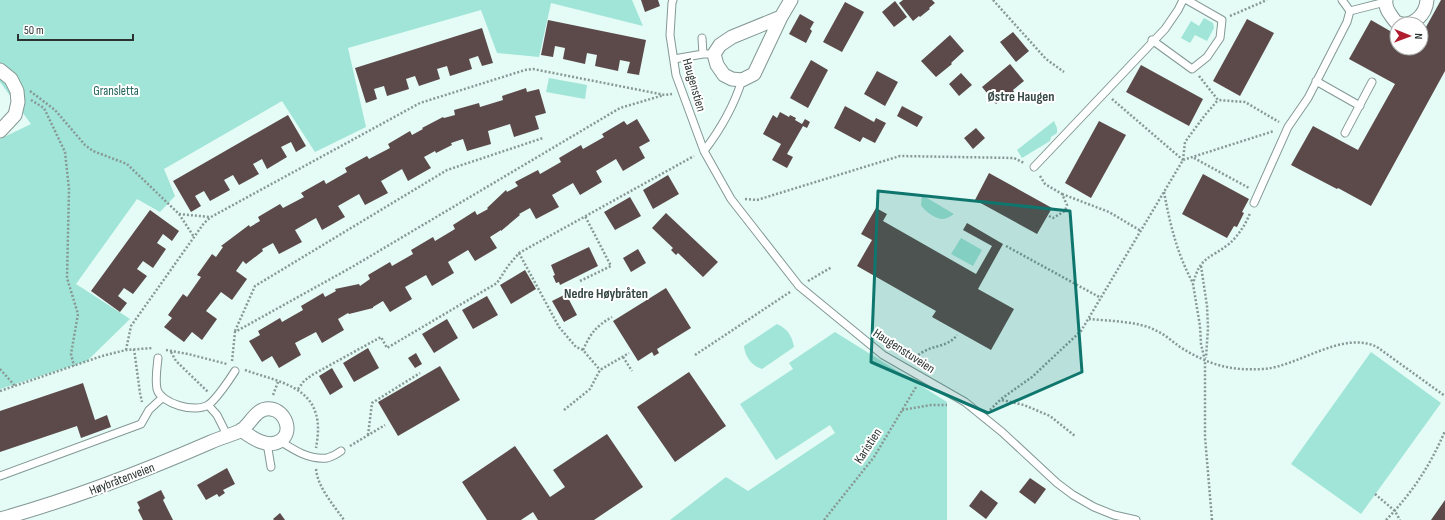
<svg xmlns="http://www.w3.org/2000/svg" width="1445" height="520" viewBox="0 0 1445 520" font-family="'Sofia Sans Condensed',sans-serif">
  <style>
    .green { fill: #a0e5d7 }
    .building { fill: #5c4a4a }
    .lines { fill: none; stroke-linecap: round; stroke-linejoin: round }
    .lane-casing { stroke: #839894; stroke-width: 9 }
    .street-casing { stroke: #839894; stroke-width: 15 }
    .path { stroke: #889895; stroke-width: 2.5; stroke-dasharray: 2 2; stroke-linecap: butt }
    .lane { stroke: #fff; stroke-width: 7 }
    .street { stroke: #fff; stroke-width: 13 }
    .marked { fill: #0f766e; fill-opacity: 0.2; stroke: #0f766e; stroke-width: 3; stroke-linejoin: round }
    .labels { text-anchor: middle; dominant-baseline: central; stroke-width: 4; stroke-linejoin: round; paint-order: stroke }
    .street-label { font-size: 13px; fill: #2a3331; stroke: #fff }
    .park-label { font-size: 13px; fill: #206359; stroke: #fff }
    .neighbourhood-label { font-size: 14px; font-weight: bold; fill: #364945; stroke: #fff }
  </style>
  <rect width="100%" height="100%" fill="#e4fbf6"/>
  <path class="green" d="M0,0H632L643,26L551,3L539,57L497,53L481,10L348,48L366,127L315,152L282,101L164,169L175,196L160,212L137,199L76,284L130,319L87,361L0,389V139L31,124L0,82Z
    M1204,18L1213,23L1214,28L1207,41L1195,35L1190,43L1181,38L1191,21L1199,26Z
    M549,78L587,85L585,99L546,92Z
    M1054,121L1057,128V133L1051,137L1050,141L1022,158L1017,150Z
    M922,195L954,214C951,216 948,218 944,219C937,220 925,212 921,205Z
    M961,238L982,250L973,266L951,254Z
    M777,324C788,329 792,336 794,347L762,369C752,366 745,357 744,346Z
    M835,332L947,402V520H670L726,477L748,491L835,433L830,425L776,460L740,404L793,369L789,363Z
    M1371,352L1441,403L1361,514L1291,464Z"/>
  <path class="building" d="M641,0H658L660,6L645,12Z
    M903,0H932L935,3L929,8L930,9L920,17L919,16L913,21L899,3Z
    M1441,0H1445V71L1371,206L1338,188L1337,189L1291,165L1313,126L1358,150L1395,84L1349,59L1371,20L1397,35V48H1421V36Z
    M895,1L907,17L894,27L882,12Z
    M845,2L864,12L842,52L823,42Z
    M800,14L814,22L810,29L812,31L806,43L789,34Z
    M1247,19L1274,33L1240,96L1213,81Z
    M548,20L646,40L639,75L627,73L630,62L620,60L618,71L595,66L597,55L587,53L585,64L563,59L565,48L555,46L553,57L541,55Z
    M482,28L493,63L482,66L478,56L469,59L472,69L450,76L447,66L437,69L440,79L419,86L415,76L406,79L409,89L387,96L384,86L374,89L377,99L366,103L355,68Z
    M1013,32L1029,51L1016,62L1000,42Z
    M950,35L964,51L951,63L952,64L936,77L921,61Z
    M811,60L828,70L808,108L790,98Z
    M1010,64L1024,81L1013,90L1014,92L1008,97L1006,95L996,104L982,87Z
    M1141,65L1203,99L1189,126L1126,92Z
    M877,71L898,82L885,106L864,94Z
    M961,73L972,85L959,96L949,84Z
    M526,88L527,92L539,89L546,113L535,116L539,129L514,137L510,124L488,131L491,144L467,151L463,139L451,143L452,145L436,153L435,151L424,157L431,168L408,181L402,169L381,181L388,193L365,205L359,194L338,206L345,217L322,230L316,218L295,230L302,242L279,254L273,243L262,249L263,251L246,264L243,261L236,271L247,279L232,300L221,292L206,311L217,319L202,340L192,332L184,342L164,327L172,318L168,315L183,294L187,297L201,277L197,275L212,254L216,257L223,247L221,246L249,225L250,227L260,221L258,217L280,204L283,208L304,197L301,193L324,180L326,184L347,172L345,168L367,156L369,159L390,148L388,144L410,131L412,135L423,129L422,128L443,117L444,118L455,115L454,110L479,103L480,107L503,100L502,96Z
    M845,106L874,122L876,118L886,123L875,143L863,137L860,142L834,128Z
    M902,106L923,117L917,127L897,116Z
    M780,112L789,117L790,115L796,118L795,120L802,124L805,119L810,122L807,128L803,126L787,154L793,157L787,168L772,160L781,144L763,134L773,115L777,118Z
    M288,115L306,146L296,152L291,142L281,147L287,157L267,169L262,159L253,164L259,174L239,185L233,175L224,180L230,190L210,201L204,191L195,196L201,206L191,212L173,181Z
    M637,119L650,141L639,147L645,158L623,171L616,159L596,171L602,182L580,195L573,183L552,195L559,207L536,219L530,208L519,214L520,215L501,231V230L490,237L497,248L475,261L468,250L448,262L454,273L432,286L426,275L405,287L412,299L390,312L383,301L373,307V308L349,314L348,313L338,319L344,330L322,343L316,332L295,343L301,355L279,368L272,356L262,362L249,341L260,335L258,331L280,318L282,322L303,310L301,306L323,293L325,297L336,291L335,289L359,284L360,286L370,279L368,275L390,262L392,266L413,254L411,250L433,237L435,241L455,229L453,225L475,211L477,215L488,209L487,208L506,190L507,192L518,186L515,182L538,170L540,174L561,162L559,158L581,145L583,149L604,137L602,134L624,121L627,125Z
    M1099,121L1126,135L1091,198L1065,183Z
    M976,128L985,138L973,149L964,138Z
    M989,173L1052,208L1037,234L975,200Z
    M1203,174L1249,199L1242,212L1244,213L1237,227L1234,226L1227,238L1182,214Z
    M668,175L679,194L653,209L643,190Z
    M630,197L641,216L615,230L604,212Z
    M876,208L887,214L883,221L976,274L992,246L963,230L967,223L1003,244L978,289L1014,309L991,350L932,317L936,311L857,266L872,240L861,234Z
    M150,210L179,231L172,241L163,234L157,243L166,249L153,268L143,261L137,269L147,276L133,294L124,288L118,296L127,303L120,312L91,291Z
    M666,213L718,262L703,277L678,253L676,255L671,250L673,248L652,228Z
    M589,247L598,266L560,285L559,282L556,283L553,276L555,275L551,265Z
    M638,249L646,263L631,272L623,258Z
    M525,270L536,289L511,304L500,285Z
    M666,288L691,328L657,349L659,353L654,356L652,352L638,361L613,321Z
    M566,294L577,315L564,322L552,301Z
    M487,296L498,315L473,329L462,310Z
    M447,319L458,338L434,353L422,334Z
    M368,348L379,368L354,382L343,363Z
    M416,353L422,364L415,368L408,358Z
    M440,366L460,400L398,436L378,402Z
    M332,368L343,387L330,395L319,376Z
    M689,372L726,426L675,462L637,407Z
    M83,383L95,420L107,415L111,427L81,438L77,426L0,452V411Z
    M607,434L643,487L594,520H538L533,512L521,520H487L462,482L515,446L550,497L565,487L553,470Z
    M227,468L235,484L223,490L225,493L219,497L217,494L206,500L197,485Z
    M1030,478L1046,489L1035,504L1019,492Z
    M161,490L165,498L163,500L173,520H143L138,510L140,508L137,502Z
    M981,490L998,503L986,519L969,506Z
    M1445,500V520H1431Z
    M280,513L285,520H274L273,519Z"/>
  <g class="lines">
    <defs>
      <path id="lane" d="M673,0L672,3L670,35L676,75L704,151L731,199L799,286L883,355L965,402L1002,432L1057,483L1073,495L1094,507L1114,515L1136,520
        M1350,11L1385,2
        M702,38L703,54
        M1152,40L1192,69L1207,57L1220,38L1222,20L1187,0
        M674,59L703,54H714
        M1316,81L1360,106
        M1345,133L1372,82
        M704,151C720,130 734,106 742,80
        M1034,167L1165,29L1178,10L1183,0
        M1254,203L1288,127L1308,98L1347,22L1350,11L1342,0
        M158,358C157,368 155,379 157,389C161,404 195,413 208,405C215,401 230,379 235,371
        M208,405L217,415L227,435
        M280,441C294,450 309,460 327,458C331,457 337,454 341,451
        M267,443L271,467
        M0,476L141,424L149,410L162,398"/>
      <path id="street" d="M1386,0C1385,6 1387,10 1390,14C1392,17 1394,20 1396,22C1412,30 1426,14 1427,0
        M781,17L732,37L720,45L714,54L717,65L724,75L732,79L742,80L754,74L781,17L791,0
        M0,70L11,79L17,91L18,102L15,115L0,131
        M0,519C73,499 142,472 211,442C220,438 231,435 240,431C251,425 255,407 271,409C285,411 294,432 280,441C267,449 251,437 241,430"/>
    </defs>
    <use href="#lane" class="lane-casing"/>
    <use href="#street" class="street-casing"/>
    <path class="path" d="M993,0L1046,59L1064,72
      M1230,16L1267,0
      M1199,76L1218,100L1245,102L1279,122
      M30,91L55,110L85,145L93,151L127,164L179,214L210,217
      M1112,99L1183,160
      M31,100L44,108L65,152L69,189L67,278L78,314L71,354L74,366
      M1194,158L1249,188
      M1183,160L1185,142L1205,115L1218,100
      M1040,176L1045,184L1062,194L1067,205L1065,211L1053,218L1049,216
      M1164,192C1170,224 1177,254 1193,283
      M1062,194L1109,212L1141,231
      M745,199L757,200L900,156L1014,158L1024,163
      M179,214L194,237
      M1006,246L1101,298
      M519,253L559,327L576,347L583,350L600,370
      M1201,266L1207,306L1208,328L1206,358
      M580,281L611,266L585,216
      M808,281L832,267
      M1089,319C1109,321 1137,321 1155,330C1164,334 1172,341 1180,347C1209,365 1230,371 1264,369C1299,366 1343,330 1377,347L1445,396
      M235,331L255,286L447,170L543,138
      M134,349L140,393L142,402
      M126,350L131,326L204,223L211,217L420,103L525,70L533,69L665,95L672,94
      M166,350L188,354L227,364
      M583,350C591,333 595,327 612,317
      M171,352L176,361L208,392
      M695,355L790,292
      M623,357L632,371
      M232,361L235,332L352,267L620,108L664,95
      M913,361C916,358 919,353 923,352C934,345 948,347 957,335
      M0,369L15,386
      M245,370C278,382 318,386 318,429C318,435 317,442 316,448
      M298,389L304,381L312,375L381,337L387,348L497,283L508,266L519,253L694,156
      M0,391L102,356L126,350L153,348
      M273,395L278,382
      M1002,400L1024,405L1050,416L1075,436
      M564,410L590,389L600,370L629,353
      M902,410L931,405H947
      M990,410L1001,399L1032,377L1081,331L1183,160L1274,131
      M368,435L372,403L420,373
      M350,446L385,425
      M316,469C318,488 333,504 344,520
      M1375,494L1395,511L1400,520
      M824,520L874,457L916,387
      M1212,520L1205,437V361L1201,344L1200,326L1193,284C1200,256 1210,259 1229,244C1238,236 1246,224 1250,213
      M1386,520C1412,493 1430,466 1445,431"/>
    <use href="#lane" class="lane"/>
    <use href="#street" class="street"/>
  </g>
  <path class="marked" d="M878,191L1070,211L1082,372L988,413L871,362Z"/>
  <g class="labels">
    <g class="street-label">
      <text transform="translate(694 85) rotate(74)">Haugenstien</text>
      <text transform="translate(904 351) rotate(33)">Haugenstuveien</text>
      <text transform="translate(868 446) rotate(-57)">Karistien</text>
      <text transform="translate(122 479) rotate(-21)">Høybråtenveien</text>
    </g>
    <g class="park-label">
      <text x="116" y="91">Gransletta</text>
    </g>
    <g class="neighbourhood-label">
      <text x="1021" y="96">Østre Haugen</text>
      <text x="606" y="293">Nedre Høybråten</text>
    </g>
  </g>
  <g transform="translate(1409 36) rotate(91)"><circle r="19" fill="#ffffff" stroke="#aaadad"/>
  <path d="M0-3L7 15L0 10L-7 15Z" fill="#b01d2f"/>
  <text y="-6" font-size="11" font-weight="bold" text-anchor="middle" fill="#2a3331">N</text>
  </g>
  <path d="M18 34v6h115v-6" fill="none" stroke="#2a3331" stroke-width="2"/>
  <text x="24" y="34" font-size="12" fill="#2a3331" stroke="#ffffff" stroke-width="3" paint-order="stroke">50 m</text>
</svg>
